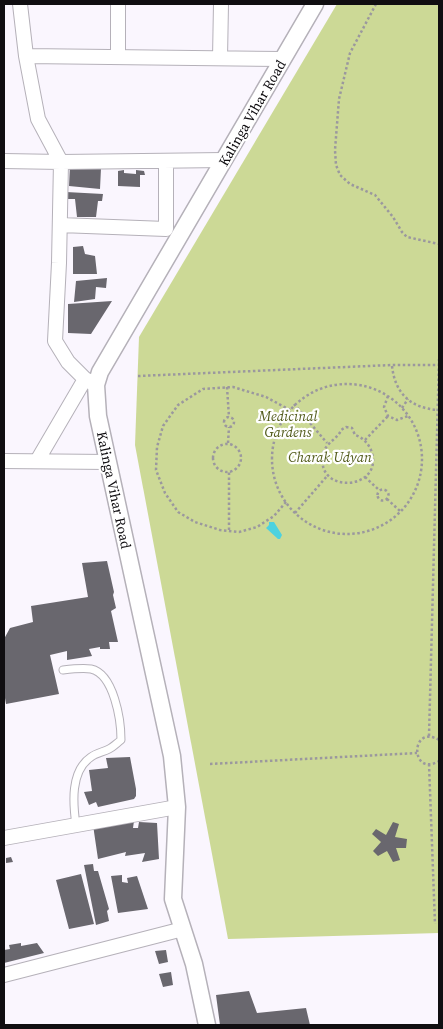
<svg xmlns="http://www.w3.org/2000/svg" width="443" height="1029" viewBox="0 0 443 1029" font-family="'Source Serif 4',serif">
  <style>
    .green { fill: #ccd996 }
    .water { fill: #4dd2df }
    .building { fill: #69676e }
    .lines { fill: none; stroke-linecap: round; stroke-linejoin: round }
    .service-casing { stroke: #b5b1b9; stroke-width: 9 }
    .minor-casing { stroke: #b5b1b9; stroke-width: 16 }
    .tertiary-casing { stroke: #b5b1b9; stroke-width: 19 }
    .path { stroke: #9b989e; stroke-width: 2.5; stroke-dasharray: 2.5 2.5; stroke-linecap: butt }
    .service { stroke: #fff; stroke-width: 7 }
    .minor { stroke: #fff; stroke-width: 14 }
    .tertiary { stroke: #fff; stroke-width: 16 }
    .labels { text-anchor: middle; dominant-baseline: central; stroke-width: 4.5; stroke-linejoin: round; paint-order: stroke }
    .street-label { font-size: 14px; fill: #100e11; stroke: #fff }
    .park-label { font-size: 14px; font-style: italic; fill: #535c1c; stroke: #fff }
  </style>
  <rect width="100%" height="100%" fill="#faf6fe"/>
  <path class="green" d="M337,4H439V933L228,939L135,445L139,337Z"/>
  <path class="water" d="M269,522H274L282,535L280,539H278L266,528L269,525Z"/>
  <path class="building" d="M106,164L107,169L101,168L100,189L69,186L70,165Z
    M124,170V173L136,174V170L144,171L145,175H140V187L118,186V171Z
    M66,192L103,194L102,201H98L96,217H77L75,199H67Z
    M83,246L85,254L95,256L97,274H73V247Z
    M107,278L106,288L96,287L95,299L74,302L76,281Z
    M112,301L91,334L68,333V304Z
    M107,561L114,592L113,595L116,608L111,611L118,642H109L110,649H100V647L89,649L92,656L67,660V651L50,655L59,694L6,704L4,692V639L10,628L33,622L31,606L88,597L82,563Z
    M130,757L136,789V796L134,799L98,807L96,802L89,805L84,792L92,791L89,770L108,768L106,758Z
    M134,821L133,828H138L139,822L157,823L159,859L142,862L145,853L125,856L126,852L98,859L93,825Z
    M393,822L399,824L395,837L407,839L406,848H396L400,860L393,862L387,851L378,856L373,851L381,842L372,834L376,829L386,835Z
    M11,857L13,862L6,863V858Z
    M93,864L94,871H98L109,909L107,911L109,921L96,925L84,865Z
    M81,874L94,924L69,929L56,880Z
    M122,875V882L128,883L127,878L137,876L148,909L118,913L111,876Z
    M21,943V946L37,943L44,953L4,963V950L10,949L9,945Z
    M166,950L168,962L159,964L155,951Z
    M171,972L173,985L163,987L159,974Z
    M249,991L257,1013L306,1008L310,1025H220L216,995Z"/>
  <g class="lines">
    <defs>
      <path id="service" d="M63,670C72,669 83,668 91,669C114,674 121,720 121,740C117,743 113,747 109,749C103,752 96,753 91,757C70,771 73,804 76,825"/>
      <path id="minor" d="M20,4L26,56
        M118,4V57
        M220,58L221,4
        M4,161L61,162L224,160
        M60,225L166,229V161
        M96,385L85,379L68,362L55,341L59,263L61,162L38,119L26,56L283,59
        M4,461L108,462
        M37,461L85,379
        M4,838L177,807
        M4,975L183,929"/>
      <path id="tertiary" d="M207,1025L194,964L173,899L177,807L172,756L98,416L96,385L100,372L315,4"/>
    </defs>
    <use href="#service" class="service-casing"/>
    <use href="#minor" class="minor-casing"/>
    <use href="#tertiary" class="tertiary-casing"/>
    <path class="path" d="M376,4L350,53L339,99L335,150L336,165L340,175L350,184L375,195L393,217L402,232L407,237L439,244
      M392,366C395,393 410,408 438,410
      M138,376L392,365H439
      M272 459a75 75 0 1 1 150 0a75 75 0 1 1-150 0Z
      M227,387L229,417
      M388,396L384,407L388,416L397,420L408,416
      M294,404L327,443
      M402,408L408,399
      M224 422a5 5 0 1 1 10 0a5 5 0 1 1-10 0Z
      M346,427L352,428L355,435C362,437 368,443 371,450C386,490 315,496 323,454C326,442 338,439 341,430Z
      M365,440L388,416
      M228,443L229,427
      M213 458a14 14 0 1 1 28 0a14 14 0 1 1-28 0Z
      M365,477L379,490
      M377.5 495a5.5 5.5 0 1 1 11 0a5.5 5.5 0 1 1-11 0Z
      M387,499L400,511
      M286,502L274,516L257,527L239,532L220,530L195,522L178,512L165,493L156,470L157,447L163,426L178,405L203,389L233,387L266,397L290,410
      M295,513L328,475
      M229,530V472
      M429,736L439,359
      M439,740C410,723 410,778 439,761
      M210,764L417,753
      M429,764L435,924"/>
    <use href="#service" class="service"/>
    <use href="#minor" class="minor"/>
    <use href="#tertiary" class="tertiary"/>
  </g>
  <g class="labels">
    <g class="street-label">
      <text transform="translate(252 113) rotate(-60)">Kalinga Vihar Road</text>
      <text transform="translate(114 490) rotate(78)">Kalinga Vihar Road</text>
    </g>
    <g class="park-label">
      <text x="288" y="416">Medicinal<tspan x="288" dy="16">Gardens</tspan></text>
      <text x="330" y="457">Charak Udyan</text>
    </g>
  </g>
  <rect width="443" height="1029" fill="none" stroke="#100e11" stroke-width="10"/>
</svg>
